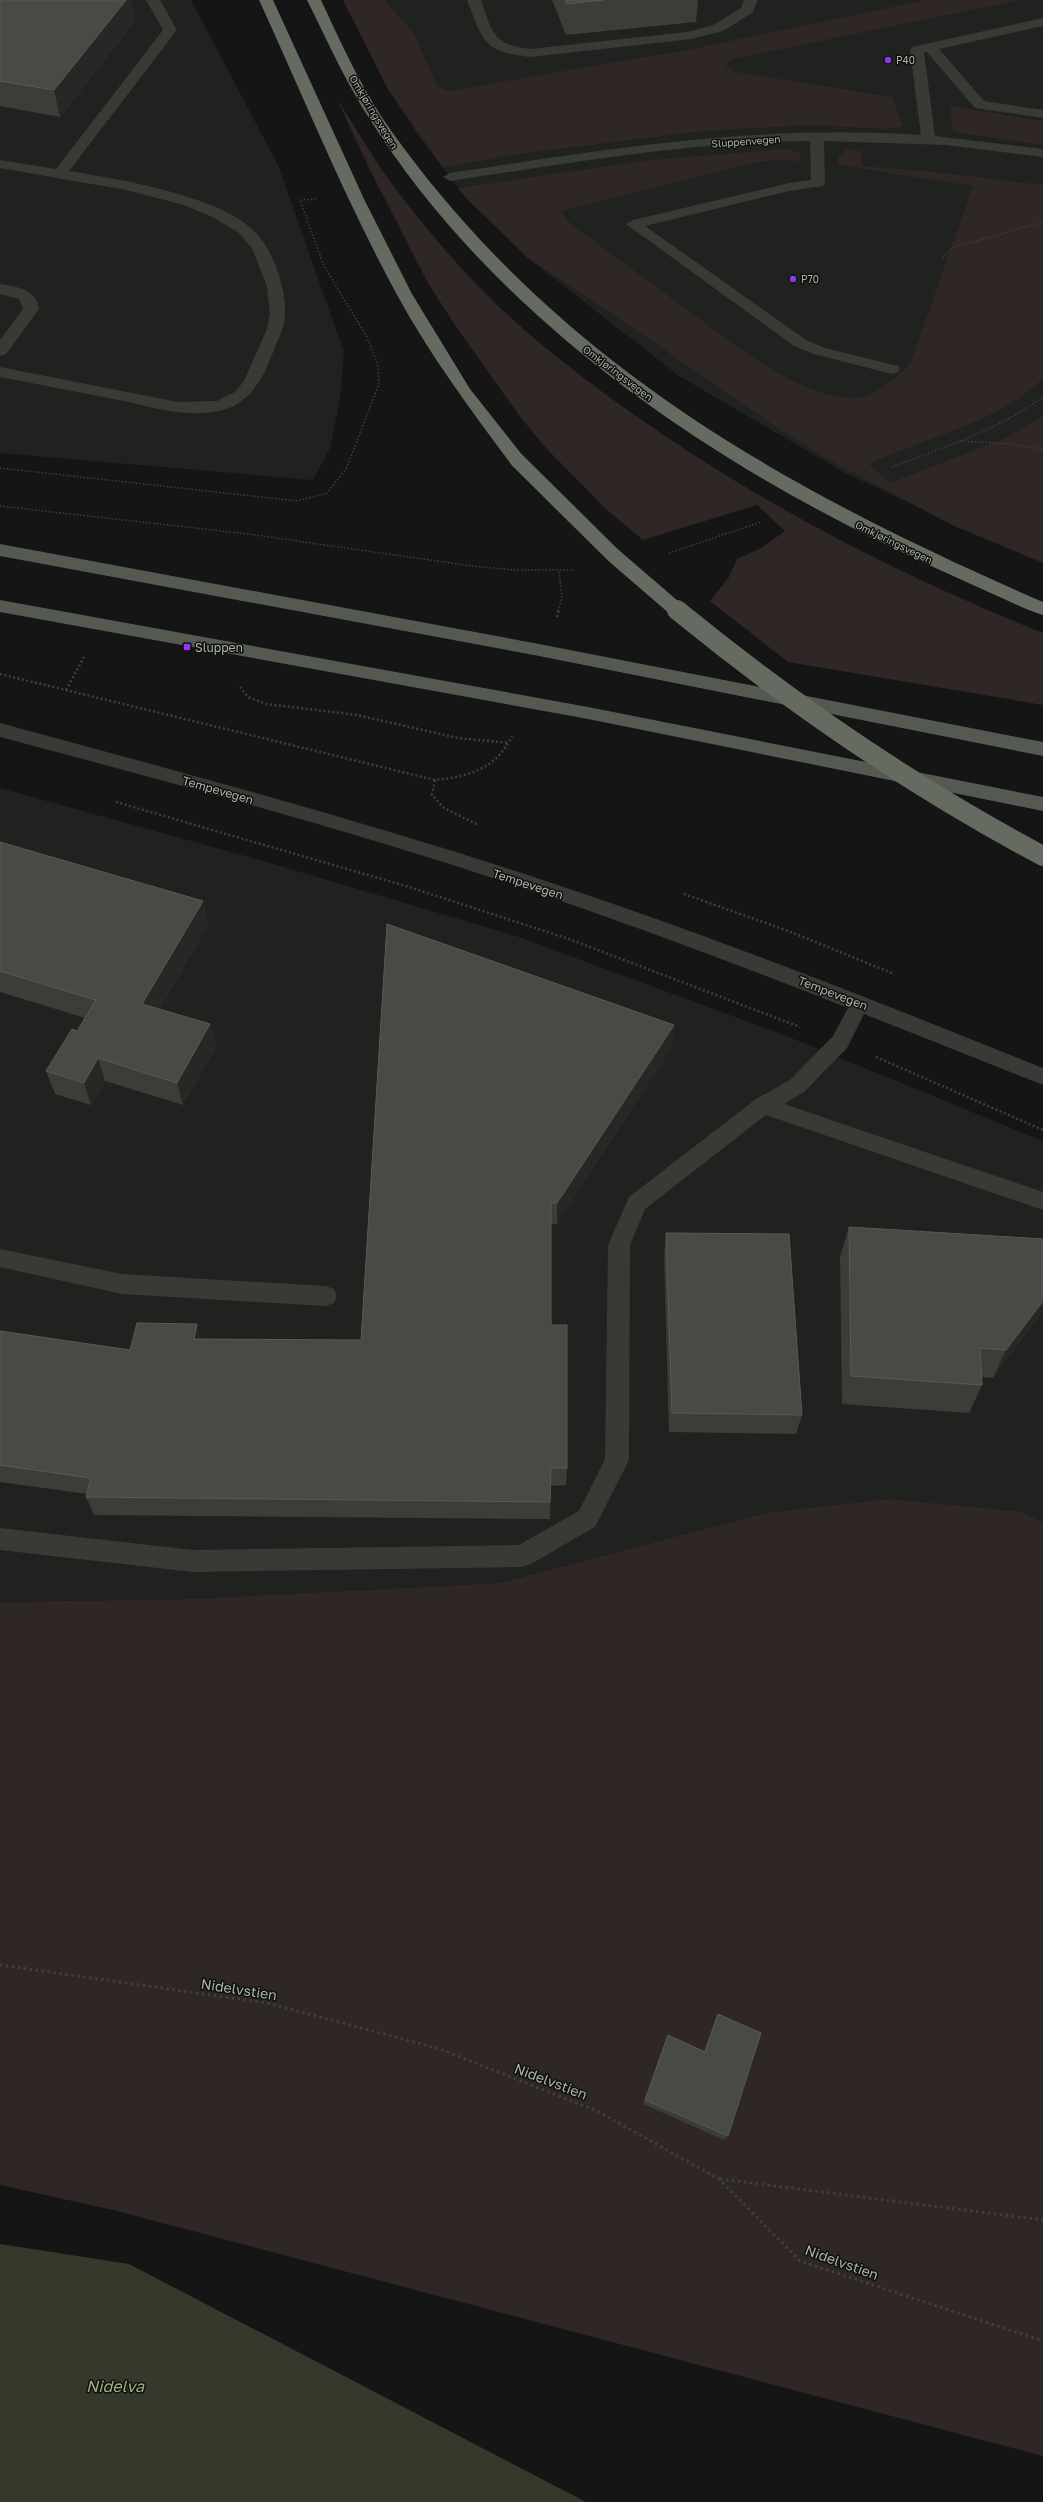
<svg xmlns="http://www.w3.org/2000/svg" width="1043" height="2502" viewBox="0 0 1043 2502" font-family="'Golos Text',sans-serif">
  <style>
    .built { fill: #202220 }
    .green { fill: #2f2626 }
    .water { fill: #35392b }
    .lines { fill: none; stroke-linecap: round; stroke-linejoin: round }
    .path-far2 { stroke: #3e413b; stroke-width: 1.5; stroke-dasharray: 1.5 2; stroke-linecap: butt }
    .path-far1 { stroke: #3e413b; stroke-width: 2.5; stroke-dasharray: 2 2.5; stroke-linecap: butt }
    .path { stroke: #3e413b; stroke-width: 3; stroke-dasharray: 2.5 3.5; stroke-linecap: butt }
    .minor { fill: #373a35; fill-rule: evenodd }
    .major { fill: #545951; fill-rule: evenodd }
    .highway { fill: #656b61; fill-rule: evenodd }
    .highway-bridge-far1 { stroke: #656b61; stroke-width: 15 }
    .highway-bridge { stroke: #656b61; stroke-width: 20 }
    .wall { fill: #3b3d39 }
    .shaded-wall { fill: #262825 }
    .building { fill: #474a45; stroke: #575b54 }
    .poi-dot { fill: #9137ea; stroke: #0f100f; stroke-width: 1.5 }
    .labels { text-anchor: middle; dominant-baseline: central; stroke-width: 3; stroke-linejoin: round; paint-order: stroke }
    .far-poi-label { font-size: 10px; fill: #adb5a6; stroke: #0f100f; text-anchor: start }
    .far-street-label { font-size: 10px; fill: #adb5a6; stroke: #0f100f }
    .poi-label { font-size: 12px; fill: #adb5a6; stroke: #0f100f; text-anchor: start }
    .street-label { font-size: 12px; fill: #adb5a6; stroke: #0f100f }
    .near-street-label { font-size: 14px; fill: #adb5a6; stroke: #0f100f }
    .near-water-label { font-size: 16px; font-style: italic; fill: #a0af7e; stroke: #0f100f }
  </style>
  <rect width="100%" height="100%" fill="#141514"/>
  <path class="built" d="M0,0H191L278,165L344,352L340,399L330,448L313,480L0,453Z
    M343,0H1043V559L965,529L847,474L679,376L528,258L467,199L418,135L388,89Z
    M0,788L270,863L516,936L784,1035L1043,1141V1522L1022,1512L765,1513L499,1583L188,1599L0,1602Z"/>
  <path class="green" d="M343,0H384L413,32L438,87L448,91L687,50L926,0H1020L737,58L729,61L726,66L736,72L892,97L903,126L888,129L810,125L703,131L510,155L443,168L388,89Z
    M336,97C353,123 369,152 387,177C410,209 436,240 462,269C513,325 577,375 639,418C764,506 901,576 1043,633V705L788,662L710,601L729,577L737,559L761,548L785,531L757,505L643,540L605,508L545,447L518,414L455,325L429,285L370,170Z
    M950,106L1043,121V145L953,132Z
    M786,149L800,153L801,161L775,160L757,162L561,211L570,223C607,251 645,278 682,306C728,339 792,394 849,398C874,400 894,379 910,364L973,186L838,165V158L846,149L861,151L862,166L926,171L1043,185V378C1004,421 921,439 869,464L890,483L1005,438L1043,416V563L952,525L831,461L779,429L623,321L528,258L467,199L458,188L649,160Z
    M889,1499L1022,1512L1043,1522V2456L117,2211L0,2185V1602L188,1599L499,1583L765,1513Z"/>
  <path class="water" d="M0,2244L129,2264L586,2502H0Z"/>
  <g class="lines">
    <path class="path-far2" d="M943,258L952,248L1043,222
      M961,441L1011,444L1043,449
      M892,467C944,447 998,430 1043,397
      M0,468L297,501L327,493L346,469L379,384L378,365L367,337L324,266L300,200L316,199
      M0,506L248,534L472,566L515,570H574
      M669,553L761,522
      M558,611L562,598L559,571"/>
    <path class="path-far1" d="M557,617L559,610
      M0,674L435,780C469,777 497,768 512,736
      M240,687L248,697L266,704L357,715L458,738L509,743
      M66,690L84,657
      M435,780L432,795L444,808L478,825
      M116,802L409,887L569,939L800,1027
      M684,894L791,932L894,974
      M876,1057L1043,1130"/>
    <path class="path" d="M0,1965L267,2003L440,2049L597,2111L719,2179L800,2261L1043,2341
      M720,2179L1043,2220"/>
    <path class="minor" d="M146,0H160L177,30L69,171C118,179 224,196 257,234C268,247 276,263 280,279C284,294 287,309 284,323C282,333 277,341 274,350C263,378 251,404 219,411C186,418 151,407 119,400C79,392 40,385 0,377V367L178,402L217,401L235,392L244,381L267,329L270,314L267,287L252,248L238,232L212,217L184,205L126,190L0,168V160L56,169L163,30Z
      M467,0H481C492,32 493,45 530,49L687,32L713,25L741,8L744,0H758L752,13L723,31L692,39L530,57C483,52 483,41 467,0Z
      M1043,18V26L939,49L984,101L1043,110V118L975,108L927,52H924L935,136L1043,149V157L946,145L824,141L825,183L823,186L789,191L645,226L806,340L825,348L898,366L900,369L898,372L892,374L814,354L794,346L626,224L633,220L789,183L811,180L810,141C689,142 570,163 450,181L443,177L450,173C608,149 761,124 921,135L910,50L912,47Z
      M0,284C17,287 36,288 39,309L6,354L0,356V340L23,309L19,299L0,294Z
      M0,723C178,771 356,819 531,876C705,933 874,1000 1043,1068V1085L864,1014L847,1048L804,1092L784,1104L1043,1192V1210L766,1115L645,1209L630,1245L629,1460L595,1527L531,1564L522,1567L193,1572L0,1550V1528L193,1550L519,1545L579,1511L605,1459L608,1245L629,1197L756,1099L790,1080L833,1036L848,1008C739,965 630,924 520,887C349,830 174,783 0,737Z
      M0,1249L122,1274L326,1286L334,1289L337,1296L334,1303L326,1306L122,1294L0,1267Z"/>
    <path class="major" d="M0,544L539,644L1043,742V756L539,656L0,556Z
      M0,600L588,707L1043,797V811L588,719L0,612Z"/>
    <path class="highway" d="M259,0H273L364,199L412,294L470,389L523,456L525,460L523,464H511C470,409 429,354 396,293C345,199 304,98 259,0Z
      M307,0H321C342,45 363,92 392,132C559,365 786,490 1043,602V615C1026,610 1009,601 993,594C955,577 918,560 881,542C684,446 487,306 369,118C345,81 327,40 307,0Z"/>
    <path class="highway-bridge-far1" d="M517,460L613,555L678,611"/>
    <path class="highway-bridge" d="M677,610C791,703 913,787 1043,856"/>
  </g>
  <path class="wall" d="M0,0L135,21L60,117L0,106Z
    M552,0H698L696,22L566,35Z
    M0,842L203,901L208,926L159,1009L210,1024L216,1047L183,1105L105,1081L91,1105L55,1094L46,1071L77,1031L85,1018L0,992Z
    M674,1025L671,1048L557,1224H551V1325L567,1468L566,1485L551,1486L550,1519L94,1515L86,1497L87,1494L0,1482V1331L130,1350L201,1339L361,1340Z
    M849,1227L1043,1239V1311L993,1378L981,1377L982,1385L969,1413L842,1404L840,1257Z
    M666,1233L802,1415L796,1434L669,1432L664,1254Z
    M718,2014L728,2136L724,2140L643,2104L668,2035L704,2051L715,2020Z"/>
  <path class="shaded-wall" d="M126,0H132L135,21L60,117L54,90Z
    M203,901L208,926L148,1027L142,1004Z
    M210,1024L216,1047L183,1105L177,1083Z
    M674,1025L671,1048L557,1224V1203Z
    M98,1058L105,1081L91,1105L84,1083Z
    M1043,1301V1311L993,1378L1006,1350Z
    M197,1324L203,1344L194,1339Z"/>
  <path class="building" d="M0,0H126L54,90L0,81Z
    M565,0H603L567,4Z
    M0,842L203,901L142,1004L210,1024L177,1083L98,1058L84,1083L46,1071L72,1029L77,1031L96,1000L0,971Z
    M387,924L674,1025L557,1203H551V1325H567V1468H551L550,1502L86,1497L91,1478L0,1465V1331L130,1350L137,1323L197,1324L194,1339L361,1340Z
    M849,1227L1043,1239V1301L1006,1350L980,1348L982,1385L851,1376Z
    M666,1233L789,1234L802,1415L672,1413Z
    M718,2014L761,2033L728,2136L645,2100L668,2035L705,2052Z"/>
  <g class="poi-dot">
    <circle cx="888" cy="60" r="4"/>
    <circle cx="793" cy="279" r="4"/>
    <rect x="183" y="643" width="8" height="8" rx="2"/>
  </g>
  <g class="labels">
    <g class="far-poi-label">
      <text x="896" y="60">P40</text>
      <text x="801" y="279">P70</text>
    </g>
    <g class="far-street-label">
      <text transform="translate(374 112) rotate(59)">Omkjøringsvegen</text>
      <text transform="translate(746 141) rotate(-4)">Sluppenvegen</text>
      <text transform="translate(618 373) rotate(37)">Omkjøringsvegen</text>
      <text transform="translate(894 542) rotate(26)">Omkjøringsvegen</text>
    </g>
    <g class="poi-label">
      <text x="195" y="647">Sluppen</text>
    </g>
    <g class="street-label">
      <text transform="translate(218 790) rotate(16)">Tempevegen</text>
      <text transform="translate(528 884) rotate(18)">Tempevegen</text>
      <text transform="translate(833 993) rotate(21)">Tempevegen</text>
    </g>
    <g class="near-street-label">
      <text transform="translate(239 1989) rotate(9)">Nidelvstien</text>
      <text transform="translate(551 2081) rotate(21)">Nidelvstien</text>
      <text transform="translate(842 2262) rotate(20)">Nidelvstien</text>
    </g>
    <g class="near-water-label">
      <text x="115" y="2386">Nidelva</text>
    </g>
  </g>
</svg>
